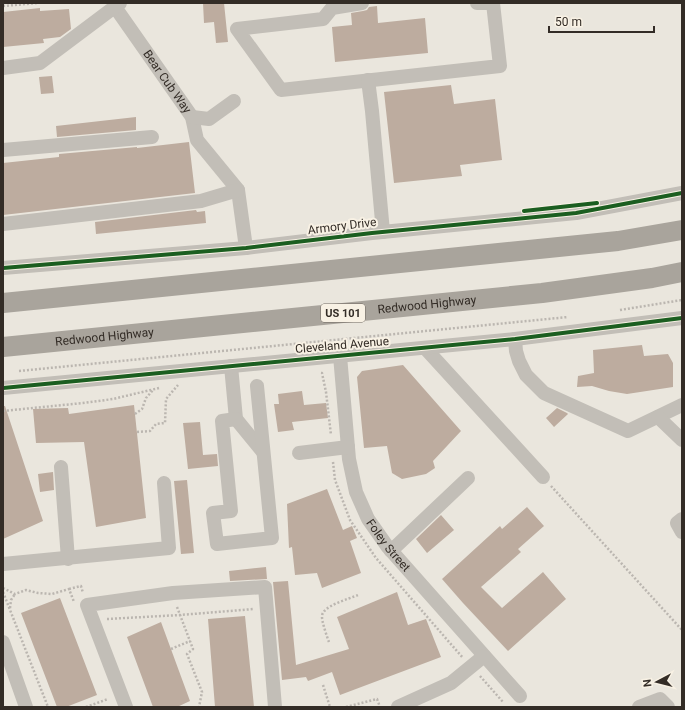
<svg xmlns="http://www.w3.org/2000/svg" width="685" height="710" viewBox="0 0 685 710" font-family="Roboto,sans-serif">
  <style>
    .building { fill: #bdac9f }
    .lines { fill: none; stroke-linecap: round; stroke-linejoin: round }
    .path { stroke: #bbb6b0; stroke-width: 2.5; stroke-dasharray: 2 2; stroke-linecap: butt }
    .minor { stroke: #c2beb7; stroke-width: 14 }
    .highway { stroke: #a9a49c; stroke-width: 20 }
    .cycleway-casing { stroke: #f8f1e4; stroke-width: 6 }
    .cycleway { stroke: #1b5e20; stroke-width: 4 }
    .labels { text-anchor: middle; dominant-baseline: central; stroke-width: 4; stroke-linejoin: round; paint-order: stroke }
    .shield { fill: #f8f1e4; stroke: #6e675f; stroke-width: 1 }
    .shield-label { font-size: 11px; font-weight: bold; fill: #332c26 }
    .street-label { font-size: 12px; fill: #332c26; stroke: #f8f1e4 }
  </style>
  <rect width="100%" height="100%" fill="#eae6dd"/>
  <path class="building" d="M203,3H224L228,42L216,43L214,22L204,23Z
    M377,6L378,23L425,18L428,53L335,62L332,27L352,25L351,13L363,11L367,10L369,7Z
    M40,8V11L69,9L71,29L60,37L43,39L44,43L3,47V12Z
    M52,76L54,93L41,94L39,77Z
    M451,85L454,104L495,99L502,160L460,165L462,176L394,183L384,92Z
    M136,117V130L57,137L56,126Z
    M189,142L195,193L3,215V163L59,157V154L137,147V148Z
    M196,210L197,212L205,211L206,223L96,234L95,222Z
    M642,345L644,356L668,354L673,363V387L627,394L609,391L592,386L577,387L578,376L594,373L593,350Z
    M403,365L461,431L433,461L435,468L426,474L402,479L392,473L387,446L364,448L357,377L362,371Z
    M302,391L304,405L326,403L328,418L292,422L294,430L278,432L274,404H279L278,394Z
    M134,405L146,518L96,527L84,442L36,443L33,409L68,408L69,414Z
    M3,406H5L43,521L3,539Z
    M557,408L567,413L568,414L554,427L546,418Z
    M200,422L203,455L217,454L218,466L188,469L183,423Z
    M53,472L54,490L40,492L38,474Z
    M187,480L194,553L181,554L174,481Z
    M327,489L343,530L352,526L357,538L350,541L361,573L322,588L317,573L295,575L292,547L289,548L287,504Z
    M527,507L544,526L518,549L521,552L481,587L502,608L543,572L566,599L508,651L463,603L442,579L500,526L502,529Z
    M441,515L454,530L427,553L416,539Z
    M266,567L267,579L230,581L229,571Z
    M288,581L296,665L349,649L337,617L397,592L408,625L426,619L441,657L340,695L332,672L308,681L306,677L282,680L273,582Z
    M60,598L97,695L66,707H57L21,613Z
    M245,616L254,707H215L208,619Z
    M161,622L190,701L177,707H153L127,637Z"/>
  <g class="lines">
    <path class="path" d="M3,6L38,3
      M620,310L682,300
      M19,371L568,317
      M321,373H322L326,392L331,435
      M3,411L83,403L113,399L159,388
      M135,414L142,409L146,398L154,389
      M137,432L150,431L156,424L165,423L166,399L178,385
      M333,462L335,480L350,520L376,558L463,658
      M551,486L682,630
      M3,588L15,594L26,590L38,593L52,594L69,589L74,602
      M69,589L81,586L83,593
      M3,592L48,707
      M177,607L193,649L187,654L202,692L199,707
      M10,608L11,600L15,594
      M107,619L180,615L254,609
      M329,642C327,637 322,622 322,617C321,606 349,599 358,595
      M171,649L190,641
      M480,676L503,702
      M323,685L330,707
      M86,707L108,699
      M346,707L377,699L380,707"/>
    <g class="minor">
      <path id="s1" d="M115,3V7L192,117L197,140L238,190L246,248"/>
      <path d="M362,3L332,8L323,19L237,29L281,90L500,66L493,3H477"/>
      <path d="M3,68L40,63L120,3"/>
      <path d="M368,80L372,111L383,232"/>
      <path d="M192,117L209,119L234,101"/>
      <path d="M3,150L152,137"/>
      <path d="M3,224L201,201L238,190"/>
      <path d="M3,268L246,248L372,233L576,213L682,193"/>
      <path d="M515,339L516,351L519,361L526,375L544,393L628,431L682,405"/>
      <path d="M425,348L543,477"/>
      <path id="s2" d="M340,356L349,459L356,492L368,519L387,546L520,696"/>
      <path d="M231,366L236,419L263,452"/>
      <path d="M3,388L515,339L682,318"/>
      <path d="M658,417L682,440"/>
      <path d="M236,419L222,421L231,511L213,513L217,544L272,538L257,386"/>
      <path d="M299,453L348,447"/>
      <path d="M61,467L68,559"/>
      <path d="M682,519L677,523L682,532"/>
      <path d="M391,551L468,478"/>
      <path d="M3,564L169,548L164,483"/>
      <path d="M3,642L26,707"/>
      <path d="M126,707L87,605L173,593L265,587L275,707"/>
      <path d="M398,707L451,683L484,656"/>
      <path d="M639,707L660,699L668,707"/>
    </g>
    <g class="highway">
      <path d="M3,303L618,241L682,230"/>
      <path id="s3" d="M3,347L542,293L652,278L682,272"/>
    </g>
    <defs>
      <path id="cycleway" d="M524,211L597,203
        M3,268L246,248L372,233L576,213L682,193
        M3,388L515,339L682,318"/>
    </defs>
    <use href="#cycleway" class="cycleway-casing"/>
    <use href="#cycleway" class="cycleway"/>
  </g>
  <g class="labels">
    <rect class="shield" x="321" y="304" width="44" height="18" rx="3"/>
    <g class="shield-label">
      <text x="343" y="313">US 101</text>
    </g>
    <g class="street-label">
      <text stroke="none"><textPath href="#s1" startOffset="95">Bear Cub Way</textPath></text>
      <text transform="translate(342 226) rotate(-7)">Armory Drive</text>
      <text stroke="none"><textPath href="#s3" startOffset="426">Redwood Highway</textPath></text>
      <text stroke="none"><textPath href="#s3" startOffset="102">Redwood Highway</textPath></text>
      <text transform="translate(342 345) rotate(-5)">Cleveland Avenue</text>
      <text stroke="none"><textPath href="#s2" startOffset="200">Foley Street</textPath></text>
    </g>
  </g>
  <rect width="685" height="710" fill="none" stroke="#332c26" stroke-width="8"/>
  <g transform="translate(657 682) rotate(263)" stroke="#f8f1e4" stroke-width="3" paint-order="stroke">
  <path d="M0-3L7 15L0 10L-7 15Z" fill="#332c26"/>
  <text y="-6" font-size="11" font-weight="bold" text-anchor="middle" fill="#332c26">N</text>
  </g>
  <path d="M549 26v6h105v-6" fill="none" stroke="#332c26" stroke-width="2"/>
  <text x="555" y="26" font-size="12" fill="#332c26" stroke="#f8f1e4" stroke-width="3" paint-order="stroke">50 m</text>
</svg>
